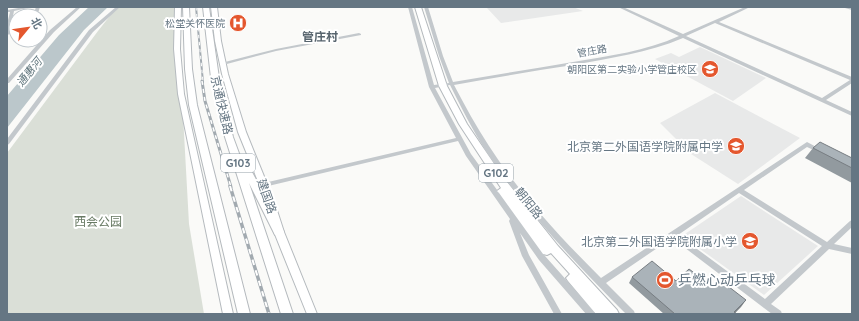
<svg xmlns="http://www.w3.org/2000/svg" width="859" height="321" viewBox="0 0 859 321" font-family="Quicksand,'Noto Sans SC',sans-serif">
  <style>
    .built { fill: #e8e9e9 }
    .green { fill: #dadfd7 }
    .water { fill: #bbc7cb }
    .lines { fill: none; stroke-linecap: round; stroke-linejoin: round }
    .major-casing { stroke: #b5babe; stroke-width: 2 }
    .highway-casing { stroke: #b4b9bd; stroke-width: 2 }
    .minor { fill: #c3c8cc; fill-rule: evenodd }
    .major { fill: #fff; fill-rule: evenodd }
    .highway { fill: #fff; fill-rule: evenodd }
    .rail-far2-casing { stroke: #a2aab0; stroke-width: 2 }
    .rail-far1-casing { stroke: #a2aab0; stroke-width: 3 }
    .rail-casing { stroke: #a2aab0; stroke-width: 3.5 }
    .rail-far2 { stroke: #fff; stroke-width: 1; stroke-dasharray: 3.5; stroke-linecap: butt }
    .rail-far1 { stroke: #fff; stroke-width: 1.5; stroke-dasharray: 4; stroke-linecap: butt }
    .rail { stroke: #fff; stroke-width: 2; stroke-dasharray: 5.5; stroke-linecap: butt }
    .wall { fill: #929a9f }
    .shaded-wall { fill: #777d82 }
    .building { fill: #aab3b9; stroke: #777d82 }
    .labels { text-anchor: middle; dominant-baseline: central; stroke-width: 4; stroke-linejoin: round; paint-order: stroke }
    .far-poi-label { font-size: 10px; fill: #657683; stroke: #fff; text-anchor: end }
    .far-street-label { font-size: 10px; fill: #657683; stroke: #fff }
    .far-water-label { font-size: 11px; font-style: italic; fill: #60757c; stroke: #fff }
    .shield { fill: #fff; stroke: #939fa8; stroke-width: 1 }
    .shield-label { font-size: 11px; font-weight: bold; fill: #657683 }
    .far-quarter-label { font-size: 12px; font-weight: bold; fill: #57646e; stroke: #fff }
    .street-label { font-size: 12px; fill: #657683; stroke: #fff }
    .poi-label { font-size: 12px; fill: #657683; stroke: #fff; text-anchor: end }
    .park-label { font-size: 12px; fill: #687a64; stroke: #fff }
    .near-poi-label { font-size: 14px; fill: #657683; stroke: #fff; text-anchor: start }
  </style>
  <rect width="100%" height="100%" fill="#fafaf8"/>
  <path class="built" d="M492,7H573L583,11L501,23L487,8Z
    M700,47L766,78L733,101L655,59L671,53L679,57Z
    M715,93L800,138L738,184L691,154L660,123Z
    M741,196L818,246L764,295L682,236Z"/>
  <path class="green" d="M117,7H177L189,224L204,314H7V153L98,31Z"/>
  <path class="water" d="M89,7H108L84,30L7,128V96L59,35Z"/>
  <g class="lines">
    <defs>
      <path id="major" d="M175,7H181L180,49L184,94L233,314H223L178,94L174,49Z
        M211,7H217L221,41L228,74L246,132L274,201L284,232L317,314H307L274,232L266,201L238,132L222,74L215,41Z"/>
      <path id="highway" d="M183,7H189L192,69L197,105L250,314H238L189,105L185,69Z
        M203,7H209L219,78L233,137L240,156L244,157L245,159L284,232L283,235L279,236L275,235L249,183L293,314H281L225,137L211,78Z
        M415,7H421L447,86L467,124L503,177L558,246L617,310L619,314H596L568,281L566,278L570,274L551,253L547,255L543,254L499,193L497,191L501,188L459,124L439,86Z"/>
    </defs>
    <use href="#major" class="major-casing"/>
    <use href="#highway" class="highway-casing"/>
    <path class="minor" d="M24,7H33L14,11L10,31L16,30V32L7,35V24L10,12H7V10Z
      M36,7H40L37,16H33Z
      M77,7H81L54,32L9,83H7V79L50,30Z
      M116,7H120L93,32L9,144L7,145V139L89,30Z
      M408,7H412L434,85L449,83L439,56L424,7H428L443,56L453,82C493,75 533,69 573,62C609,56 646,51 679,36L618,7H623L683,34L745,7H750L719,22L852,77V83L826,100L852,112V116L683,38C648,53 610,58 573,65C533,71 494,78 454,85C465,106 476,126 489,146C520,194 560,237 601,278L807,142L822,150L823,151L820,153L807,147L744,190L827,242L850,221L852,220V227L834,244L852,248V254L829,249L771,304L781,311L782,314H772L672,238L606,283L634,311L635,314H626C575,263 525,210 485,150C472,129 461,107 450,85L435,88L471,154L545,256L594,311L595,314H586L539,260L520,233L529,255L562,314H554L522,256L509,221L510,219L466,156L458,141L264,187H262L261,185L262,183H264L456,138L429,87ZM715,23L850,80L822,98L686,36ZM739,193L822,246L765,299L678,235Z
      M844,7L852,8V10L845,8Z
      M359,33L361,34V35L276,51L223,65L221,64V63L276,49Z"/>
    <use href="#major" class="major"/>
    <use href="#highway" class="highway"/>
    <defs>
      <path id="rail-far2" d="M196,7L203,82"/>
      <path id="rail-far1" d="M202,81L205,101L231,187"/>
      <path id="rail" d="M230,186L269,314"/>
    </defs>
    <use href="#rail-far2" class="rail-far2-casing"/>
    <use href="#rail-far1" class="rail-far1-casing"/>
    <use href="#rail" class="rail-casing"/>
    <use href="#rail-far2" class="rail-far2"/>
    <use href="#rail-far1" class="rail-far1"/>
    <use href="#rail" class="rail"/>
  </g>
  <path class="wall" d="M813,148L852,158V183L805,158Z
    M632,277L676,281L712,286L746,300L735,313L737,314H664L629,283Z"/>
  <path class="shaded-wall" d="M746,300L741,307L734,314H733Z"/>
  <path class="building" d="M820,142L852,158V168L813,148Z
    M652,261L676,281L689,269L712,286L720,280L746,300L734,312L737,314H675L632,277Z"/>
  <defs>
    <symbol id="hospital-disc" viewBox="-11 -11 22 22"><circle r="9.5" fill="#e4572e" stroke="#fff"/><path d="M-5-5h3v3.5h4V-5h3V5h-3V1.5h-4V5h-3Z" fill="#fff"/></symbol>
    <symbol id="school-disc" viewBox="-11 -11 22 22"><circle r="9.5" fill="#e4572e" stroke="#fff"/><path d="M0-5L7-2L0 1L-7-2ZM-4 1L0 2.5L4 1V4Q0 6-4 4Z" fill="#fff"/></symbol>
    <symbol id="stadium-disc" viewBox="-11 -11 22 22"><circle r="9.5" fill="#e4572e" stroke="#fff"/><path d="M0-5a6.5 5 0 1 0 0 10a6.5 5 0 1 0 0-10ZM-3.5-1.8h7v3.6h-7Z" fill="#fff"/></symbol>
  </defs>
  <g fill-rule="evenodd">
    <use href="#hospital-disc" x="228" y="13" width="20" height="20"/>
    <use href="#school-disc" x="700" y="59" width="20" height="20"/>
    <use href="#school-disc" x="726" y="136" width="20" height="20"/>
    <use href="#school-disc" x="740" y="231" width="20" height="20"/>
    <use href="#stadium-disc" x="655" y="270" width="20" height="20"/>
  </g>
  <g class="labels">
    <g class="far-poi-label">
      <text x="225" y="23">松堂关怀医院</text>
      <text x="697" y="69">朝阳区第二实验小学管庄校区</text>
    </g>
    <g class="far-street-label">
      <text transform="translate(592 51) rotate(-10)">管庄路</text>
    </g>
    <g class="far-water-label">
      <text transform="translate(29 72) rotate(-51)">通惠河</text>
    </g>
    <g class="shield">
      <rect x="221" y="154" width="34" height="18" rx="3"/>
      <rect x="479" y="164" width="34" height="18" rx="3"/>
    </g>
    <g class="shield-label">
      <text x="238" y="163">G103</text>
      <text x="496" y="173">G102</text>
    </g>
    <g class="far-quarter-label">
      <text x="320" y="36">管庄村</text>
    </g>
    <g class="street-label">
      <text transform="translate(222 105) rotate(77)">京通快速路</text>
      <text transform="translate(267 196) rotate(71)">建国路</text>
      <text transform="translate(529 203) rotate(51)">朝阳路</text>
    </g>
    <g class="poi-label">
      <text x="723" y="146">北京第二外国语学院附属中学</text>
      <text x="737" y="241">北京第二外国语学院附属小学</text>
    </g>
    <g class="park-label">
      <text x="98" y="221">西会公园</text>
    </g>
    <g class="near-poi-label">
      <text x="678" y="280">乒燃心动乒乓球</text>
    </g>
  </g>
  <rect width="859" height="321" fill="none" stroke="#657683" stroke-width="16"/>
  <g transform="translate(28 28) rotate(61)"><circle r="19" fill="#ffffff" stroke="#c1c8cd"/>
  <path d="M0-3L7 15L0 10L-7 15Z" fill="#e4572e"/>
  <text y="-6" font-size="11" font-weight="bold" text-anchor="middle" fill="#657683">北</text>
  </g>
</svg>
